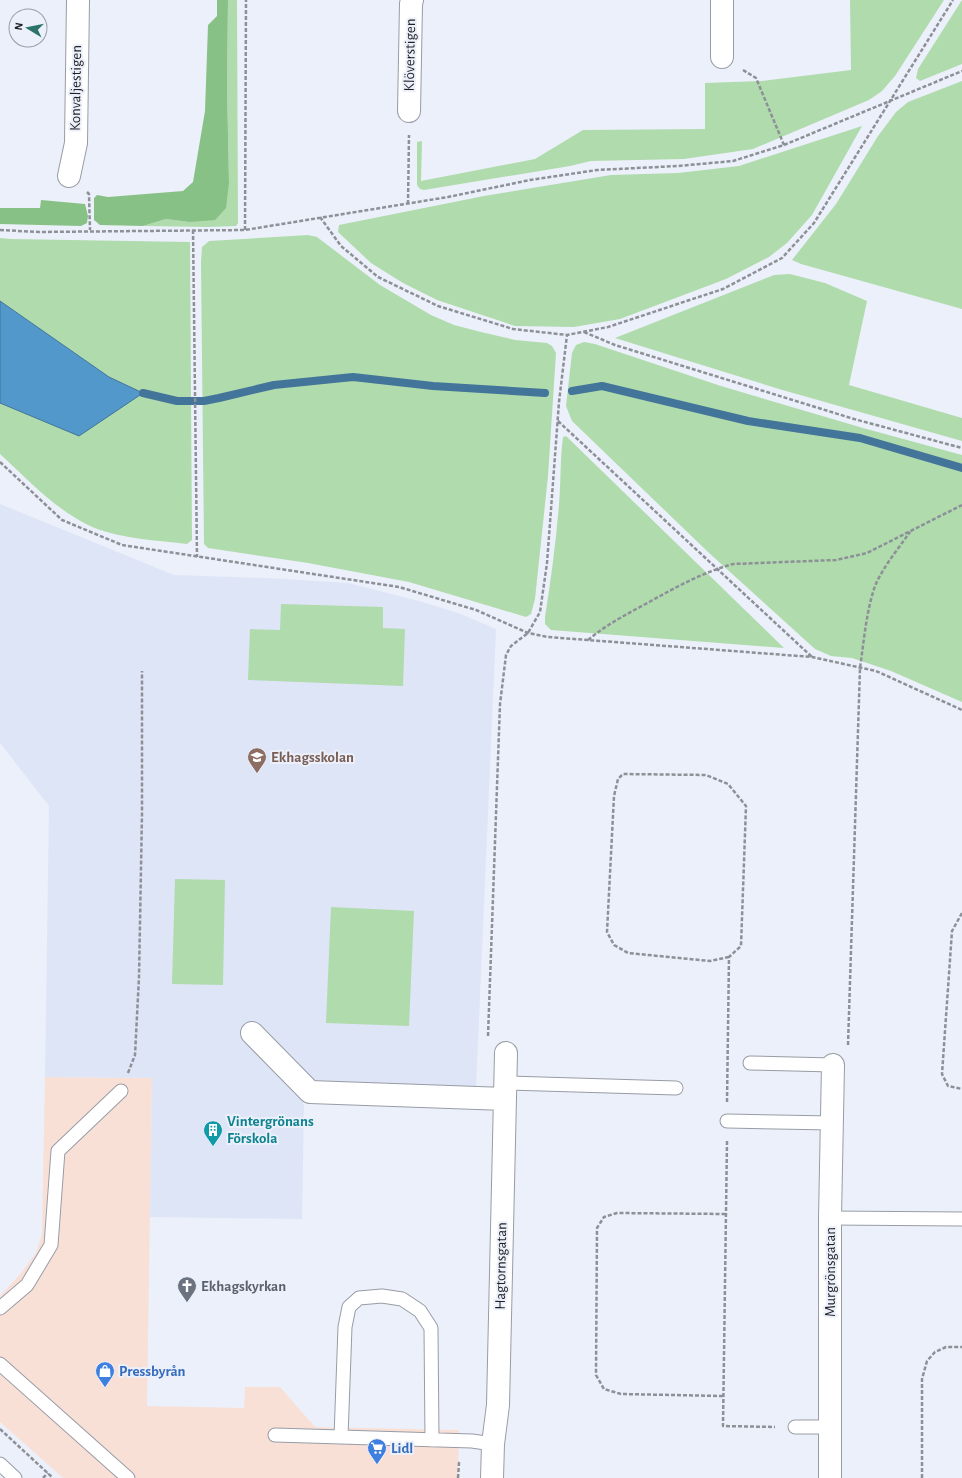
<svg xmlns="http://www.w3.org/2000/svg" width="962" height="1478" viewBox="0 0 962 1478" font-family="'Alegreya Sans',sans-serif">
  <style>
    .commercial { fill: #f9e0d7 }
    .built { fill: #dee5f6 }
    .green { fill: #b0dbad }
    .forest { fill: #88c185 }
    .water { fill: #5398cb; stroke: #437499 }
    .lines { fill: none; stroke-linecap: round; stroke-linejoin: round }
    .stream { stroke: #437499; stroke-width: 8 }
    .service-casing { stroke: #989ca5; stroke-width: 15 }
    .minor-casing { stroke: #989ca5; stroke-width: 24 }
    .path { stroke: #8d9097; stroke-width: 2.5; stroke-dasharray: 4 2; stroke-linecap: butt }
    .service { stroke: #fff; stroke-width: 13 }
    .minor { stroke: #fff; stroke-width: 22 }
    .labels { text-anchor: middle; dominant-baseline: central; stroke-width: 4; stroke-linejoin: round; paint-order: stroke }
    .street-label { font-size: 15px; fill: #1e2023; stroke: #ecf0fa }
    .education-label { font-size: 15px; font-weight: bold; fill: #785e54; stroke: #ecf0fa; text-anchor: start }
    .culture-label { font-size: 15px; font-weight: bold; fill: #0d838f; stroke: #ecf0fa; text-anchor: start }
    .worship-label { font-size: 15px; font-weight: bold; fill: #5b616d; stroke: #ecf0fa; text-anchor: start }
    .shop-label { font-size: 15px; font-weight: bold; fill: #366cbe; stroke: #ecf0fa; text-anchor: start }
  </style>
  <rect width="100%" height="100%" fill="#ecf0fa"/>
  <path class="commercial" d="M45,1077L152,1078L147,1406L244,1408L245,1387H280L315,1427L459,1430L458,1478H63L0,1422V1296L21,1273L36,1253L42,1234Z"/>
  <path class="built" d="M0,504L174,575L267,578L348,583L419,601L458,613L496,629L476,1088L301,1096L304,1106L302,1219L150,1217L152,1078L45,1077L49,806L0,743Z"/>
  <path class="green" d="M228,0H237L238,223L236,226L208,227L143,226L166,219L189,222L229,183L227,86Z
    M850,0H944L895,76L882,91L869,100L753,149L684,159L591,161L570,166L424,190L420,189L417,185V142L422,141L421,181L535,159L583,130L705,129V83L761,81L851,70Z
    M962,0V64L920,81L916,78L918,69Z
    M962,81V309L801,264L792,260L836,204L878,136L896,112L908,102Z
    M862,126L812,215L787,243L769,257L726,279L620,319L574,327L515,326L437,300L403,283L371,263L338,232L339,225L484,196L611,175L678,173L739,166Z
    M308,235L317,237L380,285L431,315L454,325L481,332L515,340L547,343L552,346L556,353L548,476L535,599L531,614L526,617L409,582L308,563L208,548L204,544L201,262L202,247L209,241Z
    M0,238L11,239L190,242L192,540L187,544C156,540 117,539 88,525C54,508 27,479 0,454V403L143,393L109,377L0,301Z
    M790,274L825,283L867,301L849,385L962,418V441L779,389L615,338L774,275Z
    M584,342L595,344L721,386L863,428L962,455V702L891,671L852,658L831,656L815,649L708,552L572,421L566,406L572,353L576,345Z
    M566,436L784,648L551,630L545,624V617C551,579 556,542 559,504C561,482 560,460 563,437Z
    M281,604L383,607V628L405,629L403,686L248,680L250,629L280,630Z
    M175,879L225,880L223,985L172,984Z
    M331,907L414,911L409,1026L326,1023Z"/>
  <path class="forest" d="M217,0H228L227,86L229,183L226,208L215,220L189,222L166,219L143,226L100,225L94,220V198L97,195L108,197L183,191L193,182L205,111L208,25L217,16Z
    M41,200L85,204L88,216L87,223L81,226L0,224V208H40Z"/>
  <path class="water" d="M0,301L109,377L143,393L79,436L0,403Z"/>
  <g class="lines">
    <path class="stream" d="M572,391L602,386L748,421L860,438L962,468
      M143,393L177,401H204L219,398L274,385L353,377L433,386L545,393"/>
    <defs>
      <path id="service" d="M750,1063L833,1065
        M505,1083L676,1088
        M727,1121L832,1123
        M830,1218L962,1219
        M0,1308L27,1285L51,1245L58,1151L121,1091
        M0,1364L128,1478
        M795,1427H830
        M275,1435L472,1441L493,1444
        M341,1437L345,1327L349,1307L359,1298L382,1296L402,1299L420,1311L431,1328L432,1440
        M0,1464L15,1478"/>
      <path id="minor" d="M722,0V57
        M409,111L411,4L412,0
        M69,176L76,143L78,0
        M252,1033L310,1092L505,1099
        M492,1478L493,1444L498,1405L506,1053
        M830,1478V1218L833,1065"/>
    </defs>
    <use href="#service" class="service-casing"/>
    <use href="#minor" class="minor-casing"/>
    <path class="path" d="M743,70L756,78L784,145
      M87,192L89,194L90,230
      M408,204L409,135
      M320,217L341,246L378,277L438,306L513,329L567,335L608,327L723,289L782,258L814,223L953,0
      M0,230L39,232L245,230L448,197L530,180L597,170L678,166L733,161L784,145L962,71
      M193,230L197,557
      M245,230L246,0
      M584,332L615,345L854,419L962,448
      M558,421L812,657
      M0,462L62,520L122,545L399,587L476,610L528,633L548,637L812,657L876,671L962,710
      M588,640C607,624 629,613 651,601C678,586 704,572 733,564L836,560L867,553L962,505
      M962,913L952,931L942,1074L948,1086L962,1089
      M488,1036L500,704L506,655L511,646L528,633L540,612L547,563L559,402L567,335
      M848,1045L860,668C864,641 866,612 875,586C883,567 898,549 910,532
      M128,1073L135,1055L139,977L142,814V671
      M727,1102L729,957L741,946L746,806L728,784L706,775L623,774L618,779L614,796L607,932L614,945L628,953L710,961L729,957
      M727,1141L723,1426L775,1427
      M723,1396L621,1394L604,1389L596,1375L597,1228L604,1217L617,1213L726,1214
      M0,1429L53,1478
      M43,1478L48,1473
      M458,1478L459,1463L460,1461
      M922,1478V1379L927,1361L935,1352L946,1347H962"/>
    <use href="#service" class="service"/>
    <use href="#minor" class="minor"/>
  </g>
  <defs>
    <symbol id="school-pin" viewBox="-11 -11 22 30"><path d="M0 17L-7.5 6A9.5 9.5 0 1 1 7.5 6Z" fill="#8d6e63" stroke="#ecf0fa"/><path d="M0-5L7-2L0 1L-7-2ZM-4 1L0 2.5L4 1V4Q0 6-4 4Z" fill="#fff"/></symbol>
    <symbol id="building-pin" viewBox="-11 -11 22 30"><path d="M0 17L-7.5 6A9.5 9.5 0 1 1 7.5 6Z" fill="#0f9aa8" stroke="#ecf0fa"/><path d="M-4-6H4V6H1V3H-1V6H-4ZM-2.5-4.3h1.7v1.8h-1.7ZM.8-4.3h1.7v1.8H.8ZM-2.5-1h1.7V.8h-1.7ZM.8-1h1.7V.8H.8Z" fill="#fff"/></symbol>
    <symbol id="church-pin" viewBox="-11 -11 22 30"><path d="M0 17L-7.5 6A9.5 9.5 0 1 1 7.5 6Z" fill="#6b7280" stroke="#ecf0fa"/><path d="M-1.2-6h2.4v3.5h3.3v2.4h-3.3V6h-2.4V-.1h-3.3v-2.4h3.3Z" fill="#fff"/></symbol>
    <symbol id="shop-pin" viewBox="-11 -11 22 30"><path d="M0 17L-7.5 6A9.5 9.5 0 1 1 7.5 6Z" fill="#3f7fe0" stroke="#ecf0fa"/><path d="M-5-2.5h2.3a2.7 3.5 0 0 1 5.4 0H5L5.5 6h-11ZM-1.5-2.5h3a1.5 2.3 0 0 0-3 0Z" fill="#fff"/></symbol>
    <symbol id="supermarket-pin" viewBox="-11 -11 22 30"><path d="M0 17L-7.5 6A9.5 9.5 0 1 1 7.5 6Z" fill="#3f7fe0" stroke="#ecf0fa"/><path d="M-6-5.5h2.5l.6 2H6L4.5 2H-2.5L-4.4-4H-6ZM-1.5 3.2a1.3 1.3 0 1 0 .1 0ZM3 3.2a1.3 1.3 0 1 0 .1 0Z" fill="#fff"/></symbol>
  </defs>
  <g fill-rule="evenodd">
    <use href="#school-pin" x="246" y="746" width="22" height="30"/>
    <use href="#building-pin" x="202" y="1119" width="22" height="30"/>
    <use href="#church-pin" x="176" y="1275" width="22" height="30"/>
    <use href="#shop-pin" x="94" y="1360" width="22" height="30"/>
    <use href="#supermarket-pin" x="366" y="1437" width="22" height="30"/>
  </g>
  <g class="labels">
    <g class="street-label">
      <text transform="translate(410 55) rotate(-89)">Klöverstigen</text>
      <text transform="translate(76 88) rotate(-89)">Konvaljestigen</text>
      <text transform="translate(501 1266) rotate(-89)">Hagtornsgatan</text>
      <text transform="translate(830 1272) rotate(-90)">Murgrönsgatan</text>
    </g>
    <g class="education-label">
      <text x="271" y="757">Ekhagsskolan</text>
    </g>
    <g class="culture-label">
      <text x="227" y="1121">Vintergrönans<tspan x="227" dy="17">Förskola</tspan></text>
    </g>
    <g class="worship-label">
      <text x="201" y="1286">Ekhagskyrkan</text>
    </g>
    <g class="shop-label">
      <text x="119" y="1371">Pressbyrån</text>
      <text x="391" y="1448">Lidl</text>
    </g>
  </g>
  <g transform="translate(28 28) rotate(280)"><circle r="19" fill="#ecf0fa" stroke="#9a9da4"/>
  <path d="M0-3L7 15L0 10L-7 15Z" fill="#2c736b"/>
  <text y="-6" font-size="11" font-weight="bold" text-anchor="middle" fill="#1e2023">N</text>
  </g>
</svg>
